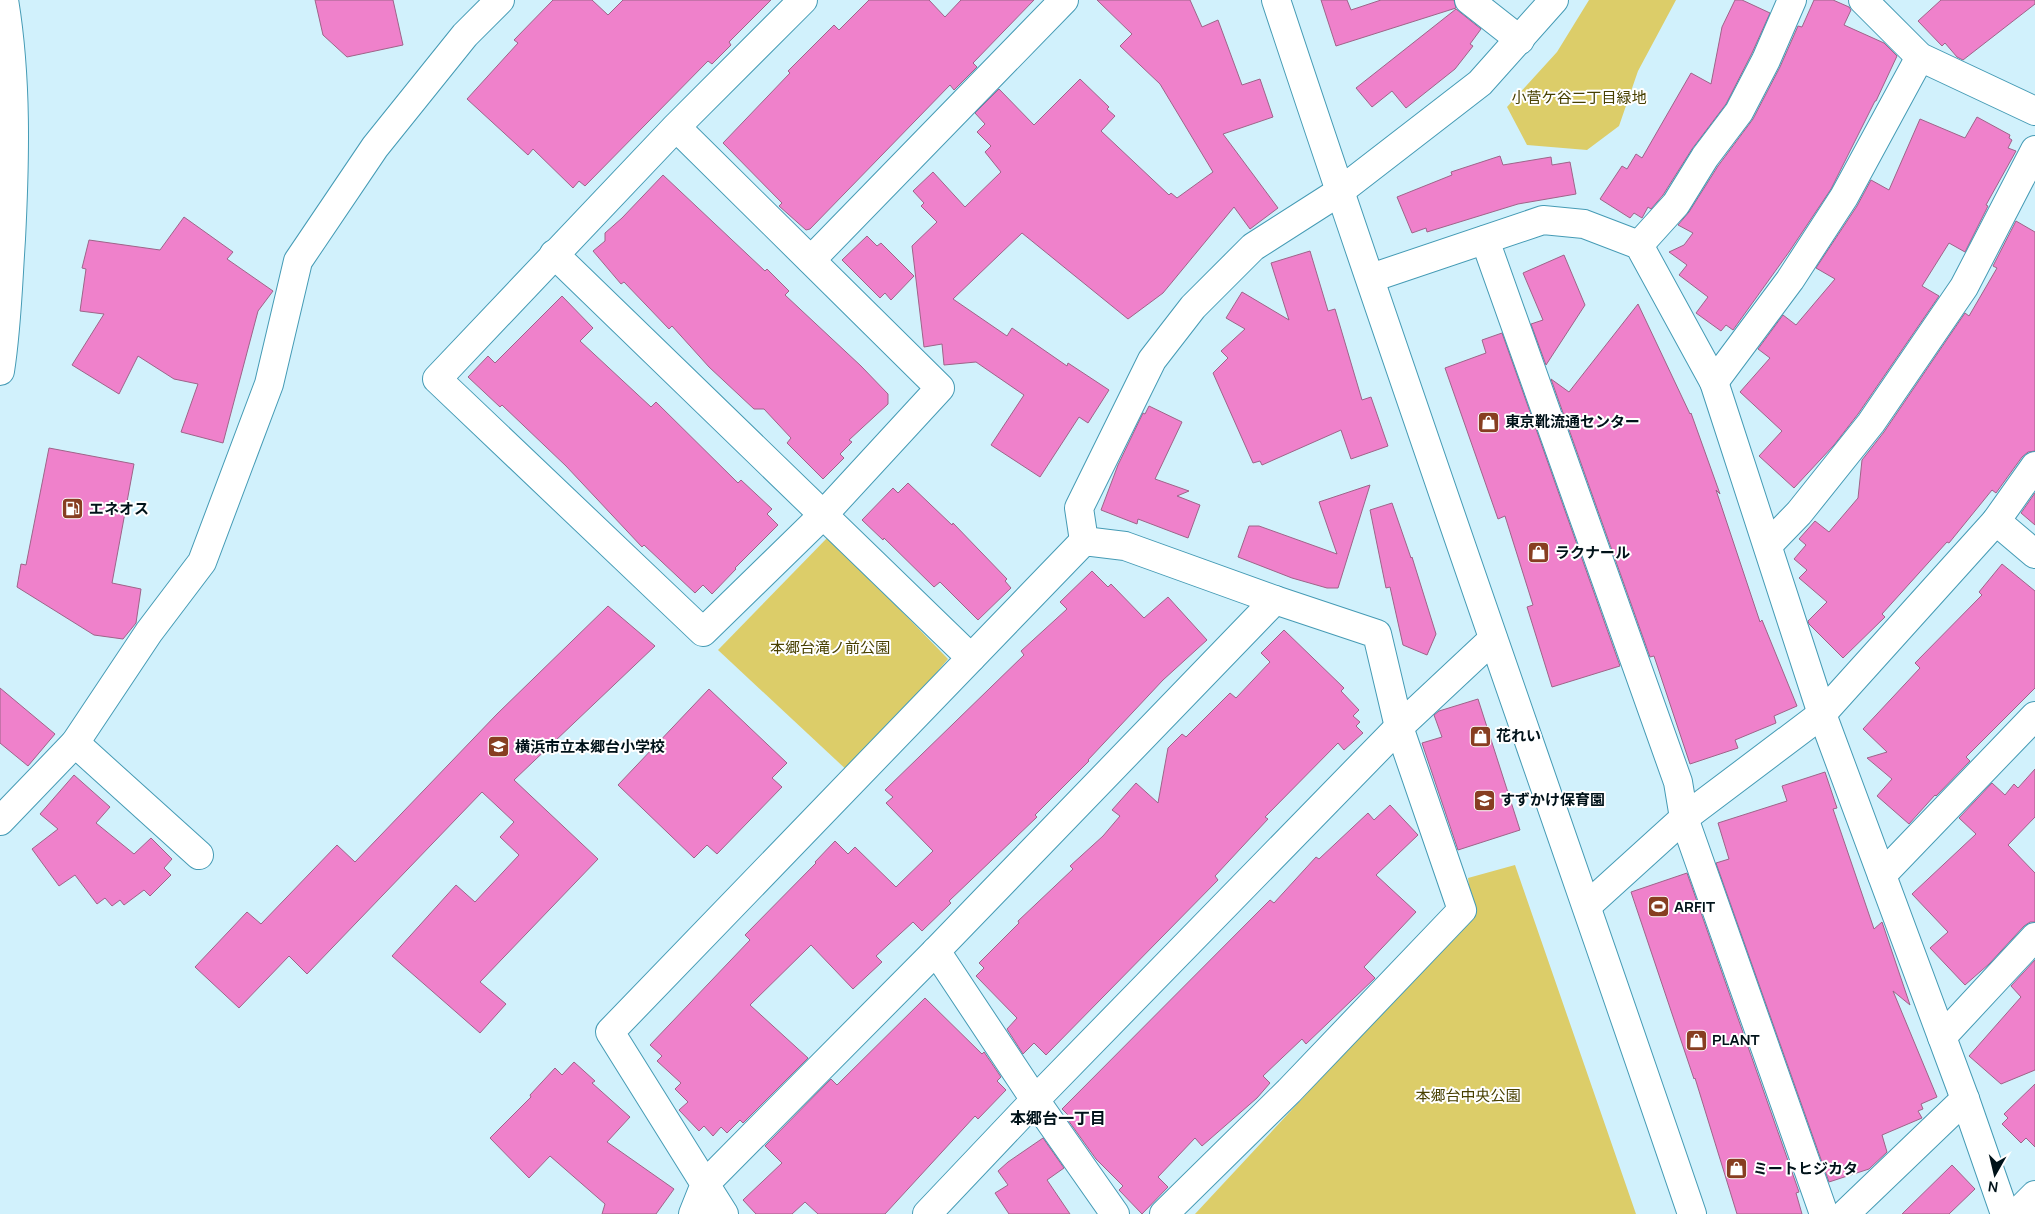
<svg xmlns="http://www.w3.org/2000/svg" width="2035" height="1214" viewBox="0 0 2035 1214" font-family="Manrope,'Noto Sans JP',sans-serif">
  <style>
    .green { fill: #dccd69 }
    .building { fill: #ef81cb; stroke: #9e6489 }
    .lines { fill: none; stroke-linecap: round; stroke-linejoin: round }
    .street-casing { stroke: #459bb5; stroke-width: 30 }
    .secondary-casing { stroke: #459bb5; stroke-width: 30 }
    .street { stroke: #fff; stroke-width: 28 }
    .secondary { stroke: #fff; stroke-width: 28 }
    .labels { text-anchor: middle; stroke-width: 4; stroke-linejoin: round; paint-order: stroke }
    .park-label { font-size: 15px; fill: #484001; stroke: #fff }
    .poi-label { font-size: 15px; font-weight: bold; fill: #001219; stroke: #fff; text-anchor: start }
    .neighbourhood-label { font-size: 16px; font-weight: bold; fill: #001219; stroke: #fff }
  </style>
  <rect width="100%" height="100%" fill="#d1f1fc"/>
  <g class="green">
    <path d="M1589,0H1676L1638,71L1619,126L1587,150L1527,145L1507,107L1557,52Z"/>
    <path d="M829,536L948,659L851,774L718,650Z"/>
    <path d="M1515,865L1636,1214H1195L1473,915L1468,878Z"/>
  </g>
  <g class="building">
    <path d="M315,0H393L403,45L347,57L323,35Z"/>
    <path d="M553,0H592L608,15L623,0H771L729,42L731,45L712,64L708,61L585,186L579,181L573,188L533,149L528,155L467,99L518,43L514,40Z"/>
    <path d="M869,0H929L945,17L961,0H1034L973,63L977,67L954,90L950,85L810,229L806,230L779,206L782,203L723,143L790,73L788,71L834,25L839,30Z"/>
    <path d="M1097,0H1190L1202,27L1218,20L1242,85L1260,79L1273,117L1223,134L1278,208L1250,229L1234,207L1163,293L1128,319L1022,233L953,299L1007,336L1012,328L1067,366L1068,363L1109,390L1088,423L1079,417L1040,477L991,445L1024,395L976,362L944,365L942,344L924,347L912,246L937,222L921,206L924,203L913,191L933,172L965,207L1001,172L985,152L991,146L977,132L985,124L975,113L999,89L1034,125L1080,79L1109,107L1107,109L1115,116L1101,131L1169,195L1171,193L1177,198L1213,172L1160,84L1120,46L1132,34Z"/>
    <path d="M1321,0H1347L1351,10L1381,0H1454L1456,8L1336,46Z"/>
    <path d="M1735,0H1742L1770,13L1752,53L1726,104L1692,149L1663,195L1651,209L1648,207L1642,218L1634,213L1630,218L1600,199L1622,166L1627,169L1636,154L1642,158L1691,73L1711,84L1722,27Z"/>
    <path d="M1814,0H1833L1849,7L1851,10L1844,25L1884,43L1897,56L1876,101H1875L1831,189L1789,252L1733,330L1726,325L1721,331L1696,313L1708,297L1679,275L1687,265L1669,252L1684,245L1693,233L1678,225L1689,212L1718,166L1753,119L1780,67L1798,26L1802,27Z"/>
    <path d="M1941,0H2035V4L1963,60L1957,57L1945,43L1942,46L1918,21Z"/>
    <path d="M1456,9L1481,29L1470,44L1473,46L1455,69L1406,108L1392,91L1372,107L1356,88Z"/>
    <path d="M1977,117L2010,135L2009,138L2012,140L2008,148L2016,151L1986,205L1988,206L1965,252L1949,243L1922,286L1939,296L1858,414L1834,445L1794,488L1759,456L1782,431L1740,392L1770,358L1758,349L1783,315L1796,325L1835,279L1816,268L1857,206L1871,180L1889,190L1920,119L1965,138Z"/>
    <path d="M1500,156L1503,165L1551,157L1552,165L1570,162L1576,194L1518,204L1427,232L1426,228L1412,233L1397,197L1452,175L1451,172Z"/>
    <path d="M663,175L765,271L767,269L789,291L785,295L861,366L888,394V404L849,440L852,442L840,454L844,458L823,479L787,443L791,438L764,409H754L709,367L672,326L669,329L624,282L621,284L593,251L605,241V233L622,218Z"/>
    <path d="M184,217L233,252L227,259L273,291L258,311L223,443L181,432L198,384L174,379L138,356L119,394L72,365L104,314L80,311L86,269L82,268L89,240L160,250Z"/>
    <path d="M2016,221L2035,232V451L2028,452L2022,457L1996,493L1992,490L1949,543L1947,542L1882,614L1885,617L1843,658L1809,624L1808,621L1827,602L1799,578L1807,570L1794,559L1806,545L1799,539L1815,521L1829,532L1858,498L1862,460L1884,432L1965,313L1969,316L1997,268L1993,266Z"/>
    <path d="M867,236L877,246L881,243L914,276L891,300L885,293L880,298L842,260Z"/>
    <path d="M1310,251L1328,311L1335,309L1362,400L1371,397L1388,446L1351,459L1341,430L1262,465L1260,461L1253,463L1213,373L1228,358L1221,351L1245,329L1226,318L1242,292L1289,320L1271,263Z"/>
    <path d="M1564,255L1585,305L1546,365L1531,324L1543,320L1523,273Z"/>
    <path d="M562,296L593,328L580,341L651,407L656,402L738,483L741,480L772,509L767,514L778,525L735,568L736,569L712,594L703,585L695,593L644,545L642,547L566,466L502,405L500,407L468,377L488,356L495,363Z"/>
    <path d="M1638,304L1690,414L1691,413L1720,494L1716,490L1760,622L1762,620L1797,706L1774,716L1776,723L1735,740L1738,748L1690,764L1654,656L1650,657L1551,379L1569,392Z"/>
    <path d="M1502,333L1620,666L1552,687L1527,607L1533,605L1505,516L1498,519L1445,368L1486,353L1482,340Z"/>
    <path d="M1149,406L1182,422L1155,479L1189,491L1177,496L1200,505L1188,538L1138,519L1137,524L1101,510L1118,465L1143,413L1145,414Z"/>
    <path d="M49,448L134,464L112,583L141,589L136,623L123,639L94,635L17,587L21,564L26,565Z"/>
    <path d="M908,483L952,525L953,523L1007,579L1005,581L1011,588L978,620L940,582L934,587L884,538L883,540L862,520L893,488L898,493Z"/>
    <path d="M1370,485L1338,588H1327L1292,578L1238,557L1249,526H1259L1337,554L1319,502Z"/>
    <path d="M2035,493V525L2021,513Z"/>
    <path d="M1392,503L1411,558L1412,557L1436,634L1427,655L1403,645L1390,587L1386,588L1370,510Z"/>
    <path d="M2002,564L2035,591V688L1966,757L1970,761L1936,796L1935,795L1909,824L1877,796L1892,779L1867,758L1887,752L1863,729L1920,668L1915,663L1982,595L1979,592Z"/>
    <path d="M1092,571L1108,587L1111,584L1144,618L1168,597L1207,640L1163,680L1088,760L1089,761L1035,815L1037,817L949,901L951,903L922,931L913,922L876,956L882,962L853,989L811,945L750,1005L808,1058L743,1123L740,1120L727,1133L721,1127L713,1136L704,1126L699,1131L679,1110L688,1102L675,1089L681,1083L657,1061L662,1056L650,1045L750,940L745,935L816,863L815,862L835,841L848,854L855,847L896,887L933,851L886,803L893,797L885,790L1024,655L1021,651L1067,609L1060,602Z"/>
    <path d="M608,606L655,646L514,780L598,859L480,982L506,1004L480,1033L392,956L456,885L475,902L519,855L500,837L514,822L482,792L307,974L289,956L239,1008L195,967L247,912L261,924L337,845L355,862L497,714Z"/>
    <path d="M1284,630L1344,688L1341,691L1359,710L1353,716L1360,722L1356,726L1363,733L1344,750L1338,743L1265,817L1268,819L1215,876L1218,880L1046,1055L1034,1043L1023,1054L1007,1029L1017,1018L976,976L984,968L979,963L1019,923L1018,921L1073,869L1070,866L1103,836L1120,816L1112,810L1136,783L1158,803L1168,748L1182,734L1186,737L1230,693L1236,698L1270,662L1261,653Z"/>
    <path d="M0,688L55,734L28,766L0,743Z"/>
    <path d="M709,689L787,763L772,778L782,787L717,854L707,845L694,858L618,785Z"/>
    <path d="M1478,699L1520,830L1458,850L1422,743L1442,737L1434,715L1439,711Z"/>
    <path d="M2035,769V817L2008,845L2035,873V922H2030L2024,926L1989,964L1965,985L1930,948L1948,932L1912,894L1976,834L1959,818L1992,783L2005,795L2014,784L2018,788Z"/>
    <path d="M1825,772L1837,808L1833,809L1874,929L1882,922L1910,1005L1893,991L1937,1097L1921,1104L1923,1109L1918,1111L1922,1118L1882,1135L1887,1152L1869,1169L1829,1182L1716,863L1729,859L1718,823L1787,801L1782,786Z"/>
    <path d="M74,775L110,807L96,823L134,854L151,838L172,859L164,868L171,875L150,896L144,890L124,905L120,900L112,906L105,898L97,904L75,875L59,886L32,849L58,829L40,814Z"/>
    <path d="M1390,805L1418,835L1376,875L1416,912L1364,967L1375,978L1306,1044L1302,1039L1263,1076L1270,1083L1257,1098L1202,1146L1195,1138L1158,1177L1168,1187L1142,1214L1119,1190L1123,1186L1096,1159L1068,1120L1071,1118L1062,1109L1270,900L1274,903L1316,857L1319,859L1368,813L1374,820Z"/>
    <path d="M1687,873L1799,1192L1796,1193L1802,1214H1737L1695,1078L1694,1079L1631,892Z"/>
    <path d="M2035,960V1070L2001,1084L1969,1056L2021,997L2011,986Z"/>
    <path d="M925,998L982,1054L984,1052L1001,1077L997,1081L1006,1090L978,1119L975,1116L885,1214H818L805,1202L792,1214H756L743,1200L782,1163L765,1146L831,1079L837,1085Z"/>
    <path d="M574,1062L595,1081L592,1083L630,1117L607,1142L674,1189L656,1214H602L605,1204L550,1156L529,1178L490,1138L531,1097L530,1095L555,1068L562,1075Z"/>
    <path d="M2035,1084V1147L2026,1138L2021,1143L2002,1124L2008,1118L2004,1114Z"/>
    <path d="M1043,1138L1064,1168L1047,1180L1070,1214H1009L995,1193L1008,1185L998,1171L1008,1162Z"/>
    <path d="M1952,1165L1975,1189L1949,1214H1902Z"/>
  </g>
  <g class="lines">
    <defs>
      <g id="street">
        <path d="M1469,0L1520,40"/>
        <path d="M1863,0L1920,57L2035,111"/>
        <path d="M676,127L940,388L823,515L703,632L437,379L676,127L803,0"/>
        <path d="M1485,240L1678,782L1684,818L1824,1214"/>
        <path d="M1639,245L1676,204L1705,157L1739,112L1766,60L1792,0"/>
        <path d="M554,254L971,658"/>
        <path d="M811,260L1064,0"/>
        <path d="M1371,278L1543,220L1584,224L1639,245L1714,382L1822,714L1965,1099L2005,1214"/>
        <path d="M1714,382L1790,280L1844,197L1920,57"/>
        <path d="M1996,521L2035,554"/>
        <path d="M1084,541L1079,508L1152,360L1193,307L1253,247L1339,192L1480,83L1554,0"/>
        <path d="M1768,545L1799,513L1871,423L1964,287L2035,150"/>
        <path d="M75,743L199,855"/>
        <path d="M0,821L75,743L149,632L202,562L269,384L298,261L375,147L465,35L500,0"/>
        <path d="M1882,875L2035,716"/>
        <path d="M1587,906L1684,818L1822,714L1996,521L2035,466"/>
        <path d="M936,951L1035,1100L1115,1214"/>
        <path d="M1942,1037L2035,937"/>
        <path d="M693,1214L705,1184L610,1032L1084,541L1125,546L1275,600L1377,634L1399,727L1462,910L1289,1091L1164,1214"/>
        <path d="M724,1214L705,1184L936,951L1275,600"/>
        <path d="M927,1214L1035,1100L1399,727L1493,639"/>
        <path d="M1845,1214L1965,1099"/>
      </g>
      <g id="secondary">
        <path d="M1276,0C1410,406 1554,809 1692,1214"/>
        <path d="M0,371C7,327 8,283 11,239C15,160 17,78 4,0"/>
        <path d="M2016,1214L2035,1195"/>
      </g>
    </defs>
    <use href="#street" class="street-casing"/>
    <use href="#secondary" class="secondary-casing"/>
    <use href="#street" class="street"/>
    <use href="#secondary" class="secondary"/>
  </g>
  <defs>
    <symbol id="shop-square" viewBox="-11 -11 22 22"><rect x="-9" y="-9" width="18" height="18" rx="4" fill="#873e21" stroke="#fff"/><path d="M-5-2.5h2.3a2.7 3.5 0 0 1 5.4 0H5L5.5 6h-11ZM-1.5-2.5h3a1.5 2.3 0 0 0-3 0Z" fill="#fff"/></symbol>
    <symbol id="fuel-square" viewBox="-11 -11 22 22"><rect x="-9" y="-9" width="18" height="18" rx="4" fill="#873e21" stroke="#fff"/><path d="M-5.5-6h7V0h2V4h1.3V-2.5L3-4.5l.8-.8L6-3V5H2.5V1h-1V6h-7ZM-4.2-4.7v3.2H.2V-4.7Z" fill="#fff"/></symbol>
    <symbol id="school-square" viewBox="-11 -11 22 22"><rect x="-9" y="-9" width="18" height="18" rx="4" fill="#873e21" stroke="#fff"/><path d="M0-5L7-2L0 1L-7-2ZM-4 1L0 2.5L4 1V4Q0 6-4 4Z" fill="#fff"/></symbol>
    <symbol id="stadium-square" viewBox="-11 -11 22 22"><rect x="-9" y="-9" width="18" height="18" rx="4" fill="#873e21" stroke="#fff"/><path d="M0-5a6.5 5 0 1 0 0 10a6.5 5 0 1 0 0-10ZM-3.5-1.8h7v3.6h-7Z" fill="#fff"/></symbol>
  </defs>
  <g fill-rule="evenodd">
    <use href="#shop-square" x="1476" y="410" width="25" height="25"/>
    <use href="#fuel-square" x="60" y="496" width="25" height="25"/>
    <use href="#shop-square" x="1526" y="540" width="25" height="25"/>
    <use href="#shop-square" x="1468" y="724" width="25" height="25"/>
    <use href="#school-square" x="486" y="734" width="25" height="25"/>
    <use href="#school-square" x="1472" y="788" width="25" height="25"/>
    <use href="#stadium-square" x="1646" y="894" width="25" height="25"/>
    <use href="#shop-square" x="1684" y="1028" width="25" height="25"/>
    <use href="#shop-square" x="1724" y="1156" width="25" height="25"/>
  </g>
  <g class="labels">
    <g class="park-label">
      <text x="1579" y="103">小菅ケ谷二丁目緑地</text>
      <text x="830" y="653">本郷台滝ノ前公園</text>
      <text x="1468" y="1101">本郷台中央公園</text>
    </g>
    <g class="poi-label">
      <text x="1505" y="427">東京靴流通センター</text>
      <text x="89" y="514">エネオス</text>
      <text x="1555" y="558">ラクナール</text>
      <text x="1496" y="741">花れい</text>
      <text x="515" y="752">横浜市立本郷台小学校</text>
      <text x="1500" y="805">すずかけ保育園</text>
      <text x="1674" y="912">ARFIT</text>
      <text x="1712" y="1045">PLANT</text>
      <text x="1753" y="1174">ミートヒジカタ</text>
    </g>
    <g class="neighbourhood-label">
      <text x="1058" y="1124">本郷台一丁目</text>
    </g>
  </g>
  <g transform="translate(1995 1174) rotate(188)" stroke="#ffffff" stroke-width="4" paint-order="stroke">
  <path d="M0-4L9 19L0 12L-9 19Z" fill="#001219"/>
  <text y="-8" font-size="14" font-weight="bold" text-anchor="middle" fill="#001219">N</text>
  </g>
</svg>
